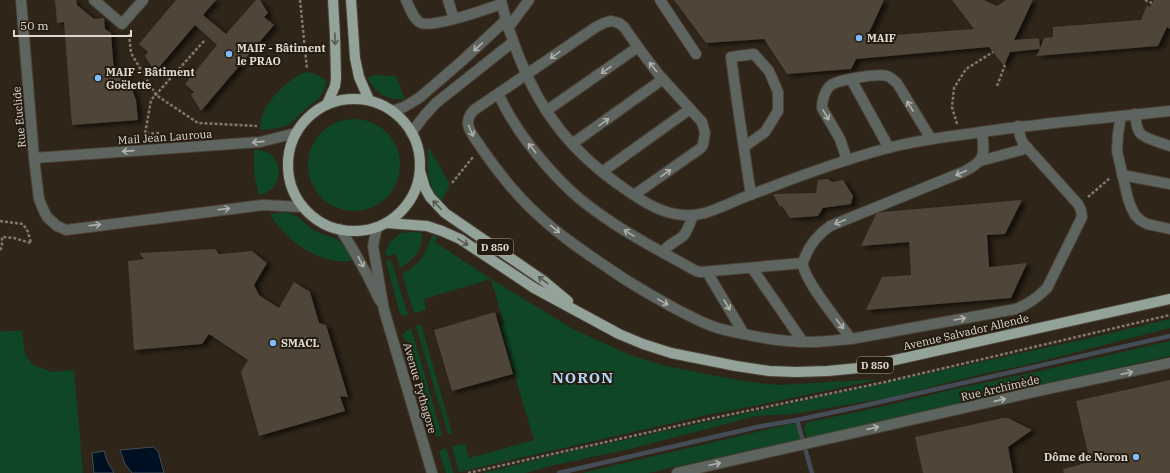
<svg xmlns="http://www.w3.org/2000/svg" width="1170" height="473" viewBox="0 0 1170 473" font-family="'IBM Plex Serif',serif">
  <style>
    .green { fill: #0f4625 }
    .water { fill: #001023; stroke: #434c57 }
    .lines { fill: none; stroke-linecap: round; stroke-linejoin: round }
    .stream { stroke: #434c57; stroke-width: 4.5 }
    .building { fill: #4f4537; filter: url(#shadow) }
    .minor-casing { stroke: #4b4236; stroke-width: 12 }
    .major-casing { stroke: #4b4236; stroke-width: 12 }
    .path { stroke: #81796e; stroke-width: 2.5; stroke-dasharray: 3 2; stroke-linecap: butt }
    .minor { stroke: #5e6561; stroke-width: 10 }
    .major { stroke: #94a39a; stroke-width: 10 }
    .oneway { stroke: #57594e }
    .oneway2 { stroke: #b2b0aa }
    .poi-dot { fill: #7fbdfa; stroke: #251c10; stroke-width: 1.5 }
    .labels { text-anchor: middle; stroke-width: 4; stroke-linejoin: round; paint-order: stroke }
    .shield { fill: #251c10; stroke: #a8a097; stroke-width: 1 }
    .shield-label { font-size: 10px; font-weight: bold; fill: #e0d9d1 }
    .poi-label { font-size: 11px; font-weight: bold; fill: #e0d9d1; stroke: #251c10; text-anchor: start }
    .street-label { font-size: 11px; fill: #e0d9d1; stroke: #251c10 }
    .district-label { font-size: 15px; font-weight: bold; letter-spacing: 1px; fill: #b1d3f5; stroke: #251c10 }
  </style>
  <defs>
    <filter id="shadow"><feDropShadow dx="4.5" dy="2.5" stdDeviation="2" flood-color="#0009"/></filter>
  </defs>
  <rect width="100%" height="100%" fill="#2f2519"/>
  <g class="green">
    <path d="M305,72C314,73 320,75 327,81L323,92L319,98L303,111L292,122L286,126L278,128L260,130C260,124 261,119 263,114C269,98 289,79 305,72Z"/>
    <path d="M374,75L396,76L405,99C388,101 374,93 368,78Z"/>
    <circle cx="354" cy="165" r="46"/>
    <path d="M428,147L449,182V187L442,200H440C427,186 427,165 428,147Z"/>
    <path d="M254,150C283,148 289,188 259,195L254,174Z"/>
    <path d="M285,212L298,217L312,229L320,233L337,239L349,251L354,260C320,267 287,241 270,214Z"/>
    <path d="M411,232L422,233C423,250 414,260 400,268L396,254L390,256L385,255C387,243 392,240 401,233Z"/>
    <path d="M432,235L437,237L435,242L491,279L573,329L630,355L665,366L743,381L778,385L882,379L763,404L707,415L459,472L452,446L465,444L469,458L534,440L500,325L504,324L491,279L424,299L426,310L414,313L402,274C420,264 426,254 432,235Z"/>
    <path d="M391,260L408,315L404,316L400,314L386,261Z"/>
    <path d="M1170,319V328L1026,365L982,374L892,397L793,414L757,416L630,449L546,467L526,473H483L546,457L1090,338Z"/>
    <path d="M421,324L452,433L448,434L416,326Z"/>
    <path d="M411,328L442,435L436,437L410,344L402,336L406,331Z"/>
    <path d="M4,331H22L25,354L33,365L53,372L74,370L83,473H0V332Z"/>
    <path d="M1170,341V356L946,406L862,425L816,437H807L804,429L807,423L814,421L889,405L954,389L1040,371Z"/>
    <path d="M795,423L800,439L782,443L648,473H582Z"/>
    <path d="M446,448L454,473H446L439,452L442,450Z"/>
  </g>
  <g class="water">
    <path d="M153,447L158,451L164,473H132L125,464L120,450Z"/>
    <path d="M104,451L107,461L114,473H94L92,453Z"/>
  </g>
  <g class="lines">
    <g class="stream">
      <path d="M797,420L812,473"/>
      <path d="M559,473L757,427L797,420L862,406L1170,336"/>
    </g>
  </g>
  <g class="building">
    <path d="M55,0H76L77,5L94,19L104,18L105,29L111,33L114,73L119,68L129,82L136,100L138,120L72,125L64,22L57,23Z"/>
    <path d="M176,0H216L203,15L226,34L256,0H260L268,13L264,17L274,25L201,111L191,95L194,92L185,84L217,45L195,25L155,72L145,56L148,52L139,44Z"/>
    <path d="M674,0H884L867,37L974,29L952,0H984L997,6L1006,0H1033L1014,40L1039,38L1040,48L1044,38L1053,37V27L1141,20L1147,5L1150,7L1154,0H1170V29L1167,27L1158,46L1036,56L1040,49L1010,52L1004,66L989,47L856,59L851,69L787,74L764,39L706,43Z"/>
    <path d="M828,179L832,182L843,180L853,196L851,204L823,208L818,216L790,218L782,206L780,207L773,194L816,193L818,180Z"/>
    <path d="M1022,200L1005,234L987,235L989,267L1027,263L1011,298L866,310L882,277L911,275L909,242L861,246L876,214L882,212Z"/>
    <path d="M215,249L219,254L252,251L267,263L254,285L259,295L279,308L294,282L310,292L319,323L326,325L348,397L340,396L345,411L259,436L241,372L248,360L209,334L202,344L134,350L128,261L144,259L139,253Z"/>
    <path d="M495,312L513,374L452,391L434,330Z"/>
    <path d="M1170,380V473H1064L1063,469L1090,462L1076,401Z"/>
    <path d="M1003,418H1008L1032,430L1008,447L1013,473H923L915,437Z"/>
  </g>
  <g class="lines">
    <defs>
      <g id="minor">
        <path d="M21,0L34,158L39,199L43,209L47,217L57,226L66,230L263,205L303,207"/>
        <path d="M94,0L122,24L143,0"/>
        <path d="M406,0C410,8 413,19 421,23C433,28 487,9 501,4"/>
        <path d="M448,0L454,19"/>
        <path d="M501,0C505,19 512,39 519,57C542,115 574,154 625,189C642,201 662,214 683,215C701,217 716,209 733,202C744,197 755,193 766,189C810,172 854,156 900,145C924,140 950,136 975,133C1040,123 1105,118 1170,111"/>
        <path d="M660,0L696,54"/>
        <path d="M508,28L529,0"/>
        <path d="M851,79L889,148"/>
        <path d="M498,94C503,103 507,112 513,121C528,146 557,180 580,199C615,228 657,249 696,271L701,272L803,263"/>
        <path d="M392,111L404,107L419,98L462,61L506,20"/>
        <path d="M546,111L638,47"/>
        <path d="M1135,114C1136,120 1136,128 1140,133C1145,139 1162,143 1170,146"/>
        <path d="M1121,116L1118,134L1117,151L1128,199L1131,207L1135,215L1140,220L1147,224L1170,229"/>
        <path d="M982,132C985,156 985,161 963,172L830,226C819,234 811,242 806,255C805,257 803,261 803,263C802,278 841,325 851,339L1016,309C1029,304 1037,298 1047,288L1082,217L1081,210L1078,204L1023,143L1020,136L1018,126"/>
        <path d="M411,133L425,115L436,103L513,42"/>
        <path d="M572,144L663,79"/>
        <path d="M744,147L765,132L778,111V92L769,71L754,54L731,57C737,103 744,149 751,195"/>
        <path d="M34,158L260,142L296,133"/>
        <path d="M847,160L840,139L822,108C822,100 825,90 831,85C838,80 878,73 887,76C891,77 893,80 897,83L931,139"/>
        <path d="M980,161L1028,148"/>
        <path d="M602,172L690,109"/>
        <path d="M1122,175L1170,184"/>
        <path d="M634,195L701,148L703,145L705,133L702,122L659,75L638,47L624,27L619,23L611,21L604,23L596,27L474,110C460,124 474,136 482,149C498,172 516,195 537,214C561,237 589,255 617,274C636,287 656,298 676,309C688,315 700,322 712,326C722,330 733,332 744,334"/>
        <path d="M377,227L373,246L384,310L432,473"/>
        <path d="M340,229C356,253 368,275 380,301"/>
        <path d="M663,252C668,244 676,242 683,236C688,231 690,222 693,216"/>
        <path d="M752,268L803,342"/>
        <path d="M707,272L744,334C766,339 788,342 810,342C824,342 837,340 851,339"/>
        <path d="M677,473L1038,391L1170,363"/>
      </g>
      <g id="major">
        <path d="M351,0L355,58L359,77L369,100"/>
        <circle cx="354" cy="165" r="66"/>
        <path d="M327,104L335,86L336,79L335,35L333,0"/>
        <path d="M420,171L425,188L430,197L445,213L544,281L568,301"/>
        <path d="M386,223L427,226L442,231L460,239L534,288L619,334L643,344L671,353L736,366L769,371L796,372L828,371L859,368L1170,299"/>
      </g>
    </defs>
    <use href="#minor" class="minor-casing"/>
    <use href="#major" class="major-casing"/>
    <g class="path">
      <path d="M300,0L307,69"/>
      <path d="M1145,0L1152,3"/>
      <path d="M129,34L131,53L156,95L198,123L257,126"/>
      <path d="M997,86L1005,65"/>
      <path d="M957,124L952,107L954,88L966,69L993,52"/>
      <path d="M159,137L160,133L145,134L151,100L204,41"/>
      <path d="M452,183L473,157"/>
      <path d="M1088,197L1110,178"/>
      <path d="M0,221L23,224L28,232L31,243"/>
      <path d="M0,250L2,247V237L14,238L31,243"/>
      <path d="M468,473L699,421L885,382L1170,315"/>
    </g>
    <use href="#minor" class="minor"/>
    <use href="#major" class="major"/>
  </g>
  <defs><path id="oneway-shaft" d="M-6 0H5M1.5-3L5.5 0L1.5 3" fill="none" stroke-width="1.6" stroke-linecap="round" stroke-linejoin="round"/></defs>
  <g class="oneway">
    <use href="#oneway-shaft" transform="translate(335 39) rotate(88)"/>
    <use href="#oneway-shaft" transform="translate(437 205) rotate(-134)"/>
    <use href="#oneway-shaft" transform="translate(463 242) rotate(31)"/>
    <use href="#oneway-shaft" transform="translate(543 280) rotate(-143)"/>
  </g>
  <g class="oneway2">
    <use href="#oneway-shaft" transform="translate(478 47) rotate(137)"/>
    <use href="#oneway-shaft" transform="translate(555 55) rotate(145)"/>
    <use href="#oneway-shaft" transform="translate(653 67) rotate(-128)"/>
    <use href="#oneway-shaft" transform="translate(606 70) rotate(145)"/>
    <use href="#oneway-shaft" transform="translate(910 106) rotate(-121)"/>
    <use href="#oneway-shaft" transform="translate(826 115) rotate(59)"/>
    <use href="#oneway-shaft" transform="translate(604 122) rotate(-36)"/>
    <use href="#oneway-shaft" transform="translate(471 131) rotate(66)"/>
    <use href="#oneway-shaft" transform="translate(258 142) rotate(174)"/>
    <use href="#oneway-shaft" transform="translate(532 148) rotate(-129)"/>
    <use href="#oneway-shaft" transform="translate(128 151) rotate(176)"/>
    <use href="#oneway-shaft" transform="translate(666 173) rotate(-35)"/>
    <use href="#oneway-shaft" transform="translate(961 173) rotate(156)"/>
    <use href="#oneway-shaft" transform="translate(224 209) rotate(-7)"/>
    <use href="#oneway-shaft" transform="translate(840 222) rotate(158)"/>
    <use href="#oneway-shaft" transform="translate(95 225) rotate(-7)"/>
    <use href="#oneway-shaft" transform="translate(555 229) rotate(39)"/>
    <use href="#oneway-shaft" transform="translate(629 233) rotate(-148)"/>
    <use href="#oneway-shaft" transform="translate(361 262) rotate(63)"/>
    <use href="#oneway-shaft" transform="translate(663 302) rotate(29)"/>
    <use href="#oneway-shaft" transform="translate(727 305) rotate(59)"/>
    <use href="#oneway-shaft" transform="translate(960 319) rotate(-10)"/>
    <use href="#oneway-shaft" transform="translate(840 324) rotate(53)"/>
    <use href="#oneway-shaft" transform="translate(1127 373) rotate(-12)"/>
    <use href="#oneway-shaft" transform="translate(1000 400) rotate(-13)"/>
    <use href="#oneway-shaft" transform="translate(873 428) rotate(-13)"/>
    <use href="#oneway-shaft" transform="translate(715 464) rotate(-12)"/>
  </g>
  <g class="poi-dot">
    <circle cx="859" cy="38" r="4"/>
    <circle cx="229" cy="54" r="4"/>
    <circle cx="98" cy="78" r="4"/>
    <circle cx="273" cy="343" r="4"/>
    <circle cx="1136" cy="457" r="4"/>
  </g>
  <g class="labels">
    <g class="shield">
      <rect x="477" y="239" width="36" height="16" rx="3"/>
      <rect x="857" y="357" width="36" height="16" rx="3"/>
    </g>
    <g class="shield-label">
      <text x="495" y="251">D 850</text>
      <text x="875" y="369">D 850</text>
    </g>
    <g class="poi-label">
      <text x="867" y="42">MAIF</text>
      <text x="237" y="52">MAIF - Bâtiment<tspan x="237" dy="13">le PRAO</tspan></text>
      <text x="106" y="76">MAIF - Bâtiment<tspan x="106" dy="13">Goëlette</tspan></text>
      <text x="281" y="347">SMACL</text>
      <text x="1128" y="461" text-anchor="end">Dôme de Noron</text>
    </g>
    <g class="street-label">
      <text transform="translate(19 117) rotate(-95)" y="4">Rue Euclide</text>
      <text transform="translate(165 137) rotate(-4)" y="4">Mail Jean Lauroua</text>
      <text transform="translate(966 332) rotate(-13)" y="4">Avenue Salvador Allende</text>
      <text transform="translate(420 388) rotate(74)" y="4">Avenue Pythagore</text>
      <text transform="translate(1000 388) rotate(-13)" y="4">Rue Archimède</text>
    </g>
    <g class="district-label">
      <text x="583" y="383">NORON</text>
    </g>
  </g>
  <path d="M14 30v6h117v-6" fill="none" stroke="#e0d9d1" stroke-width="2"/>
  <text x="20" y="30" font-size="12" fill="#e0d9d1" stroke="#251c10" stroke-width="3" paint-order="stroke">50 m</text>
</svg>
